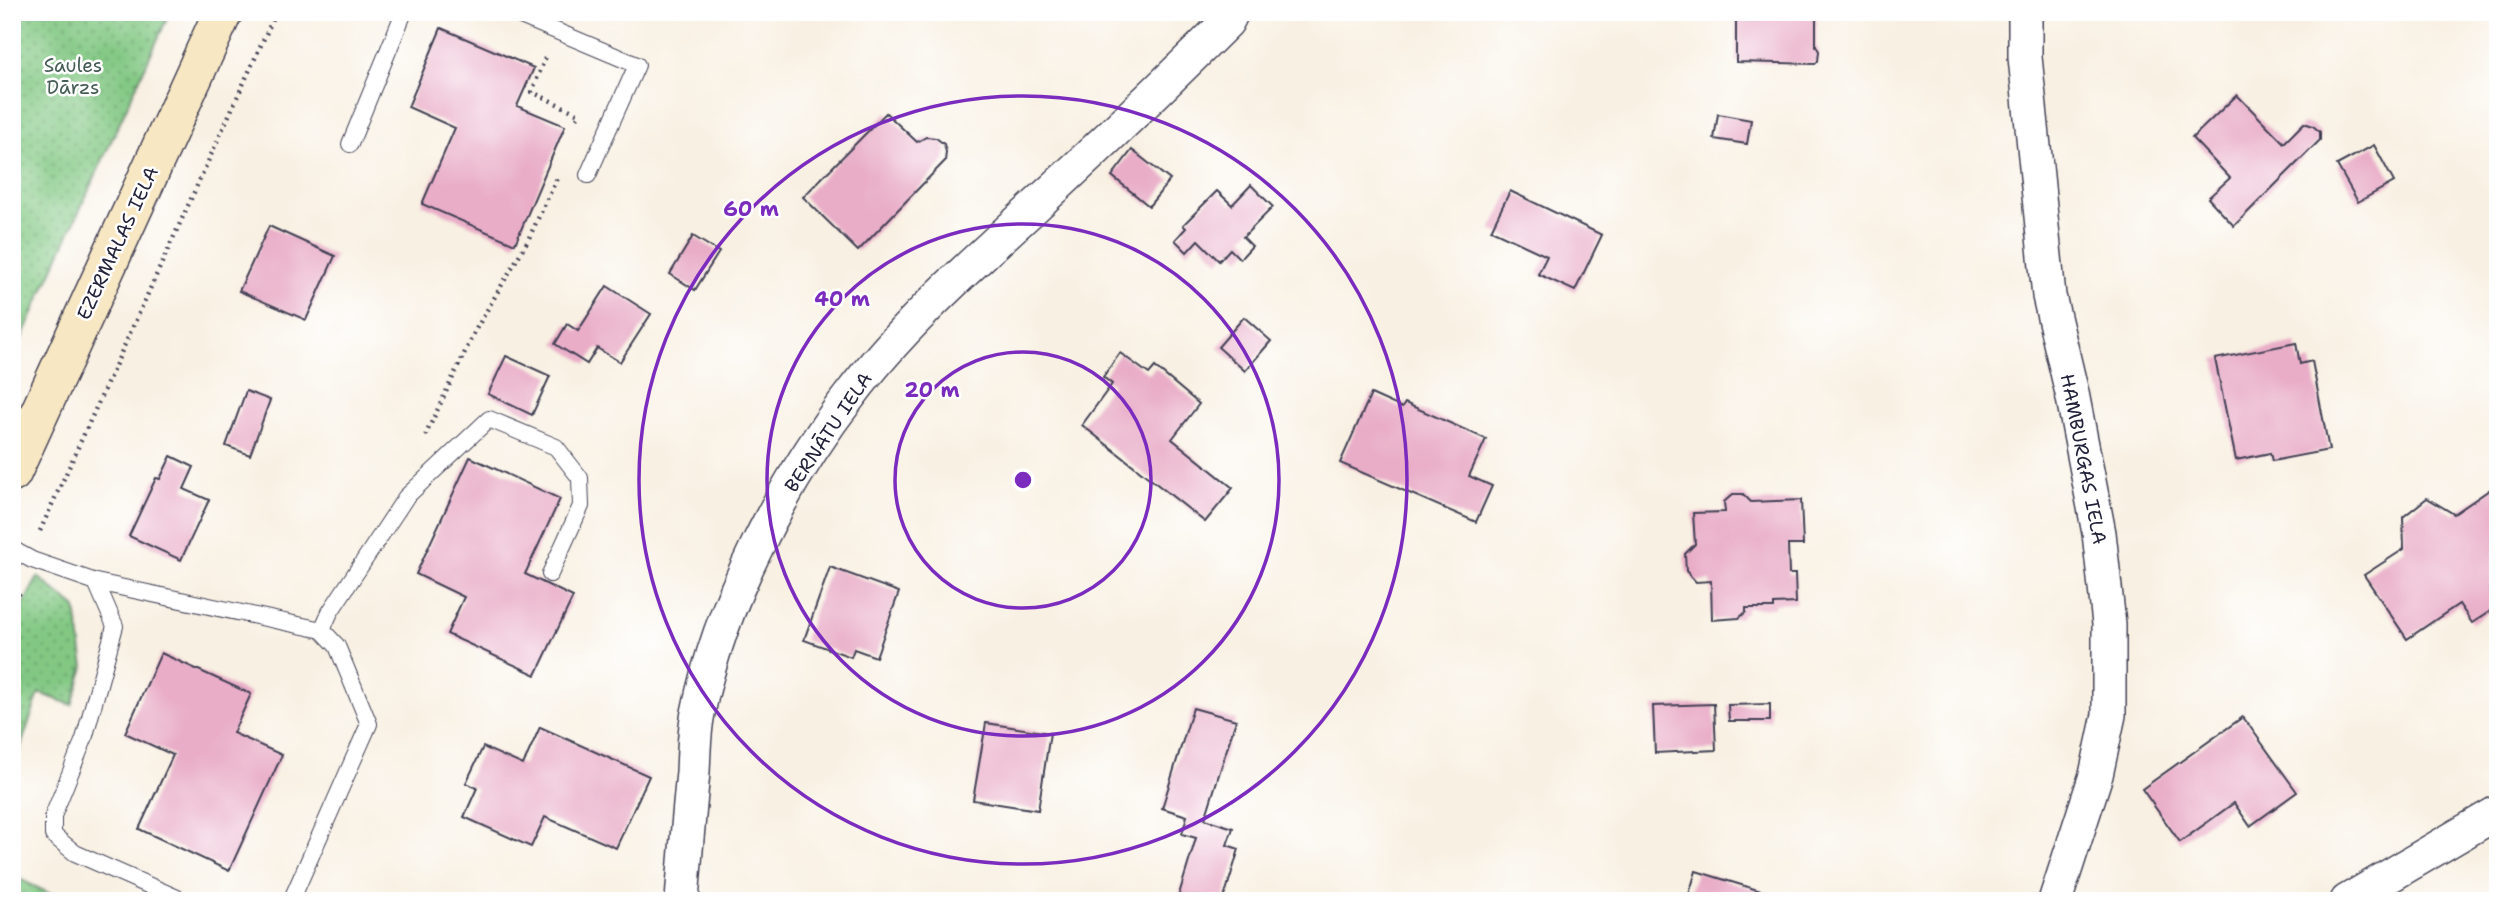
<svg xmlns="http://www.w3.org/2000/svg" width="2510" height="913" viewBox="0 0 2510 913" font-family="'Shantell Sans',sans-serif">
  <style>
    .green { fill: url(#green-dots); stroke: #52755f; stroke-width: 2 }
    .building { fill: #e9adc8 }
    .lines { fill: none; stroke-linecap: round; stroke-linejoin: round }
    .lane-casing { stroke: #424154; stroke-width: 18 }
    .street-casing { stroke: #424154; stroke-width: 36 }
    .secondary-casing { stroke: #424154; stroke-width: 41 }
    .path { stroke: #424154; stroke-width: 4.5; stroke-dasharray: 2 5; stroke-linecap: butt }
    .lane { stroke: #fff; stroke-width: 16 }
    .street { stroke: #fff; stroke-width: 33 }
    .secondary { stroke: #f8e7c3; stroke-width: 38 }
    .ring { fill: none; stroke: #7b2cbf; stroke-width: 3.5 }
    .labels { text-anchor: middle; stroke-width: 5; stroke-linejoin: round; paint-order: stroke }
    .park-label { font-size: 19px; fill: #445c54; stroke: #fff }
    .street-label { font-size: 19px; fill: #22223b; stroke: #fff }
    .centre { fill: #7b2cbf; stroke: #fff; stroke-width: 3.5 }
    .ring-label { font-size: 21px; text-anchor: middle; font-weight: bold; fill: #7b2cbf; stroke: #fff; stroke-width: 5; stroke-linejoin: round; paint-order: stroke }
  </style>
  <defs>
    <pattern id="green-dots" width="8" height="8" patternUnits="userSpaceOnUse" patternTransform="scale(1.75)"><rect width="8" height="8" fill="#82c883"/><path d="M2 2h.1M6 6h.1" fill="none" stroke="#6aa26c" stroke-width="1.8" stroke-linecap="round"/></pattern>
  </defs>
  <rect width="100%" height="100%" fill="#fff"/>
  <filter id="ink" filterUnits="userSpaceOnUse"><feTurbulence type="fractalNoise" baseFrequency=".0143" numOctaves="2"/><feDisplacementMap in="SourceGraphic" scale="14" xChannelSelector="R" yChannelSelector="G"/><feConvolveMatrix kernelMatrix="1 2 1 2 8 2 1 2 1" color-interpolation-filters="sRGB"/></filter>
  <filter id="wash" filterUnits="userSpaceOnUse"><feTurbulence type="fractalNoise" baseFrequency=".00686" numOctaves="4" result="noise"/><feDisplacementMap in="SourceGraphic" scale="28" xChannelSelector="R" yChannelSelector="G"/><feGaussianBlur stdDeviation="1.57" result="paint"/><feColorMatrix in="noise" values="0 0 0 0 0 0 0 0 0 0 0 0 0 0 0 0 0 1.4 0 .05"/><feComposite in="paint" operator="in"/></filter>
  <g filter="url(#wash)">
    <rect width="100%" height="100%" fill="#f8f0e2"/>
    <g class="green">
      <path d="M12,12H170L12,359Z"/>
      <path d="M38,577L76,608L84,667L72,705L39,693L12,772V625Z"/>
      <path d="M12,875L13,876L65,901H12Z"/>
    </g>
    <g id="blocks">
      <g class="building">
        <path d="M1736,12H1816V46L1819,51L1818,61L1815,64L1736,62Z"/>
        <path d="M441,28L534,68L517,106L565,126L515,244L422,204L455,128L408,107Z"/>
        <path d="M2237,95L2284,143L2304,123L2313,126L2320,132V140L2234,226L2208,198L2230,178L2192,138Z"/>
        <path d="M886,113L917,142L926,137L936,138L944,144L946,152L945,161L858,251L803,197Z"/>
        <path d="M1718,114L1751,120L1747,144L1714,139Z"/>
        <path d="M2374,145L2394,182L2358,202L2337,165Z"/>
        <path d="M1132,150L1170,180L1149,206L1112,176Z"/>
        <path d="M1251,185L1273,207L1243,237L1252,246L1240,259L1230,249L1219,261L1198,240L1187,252L1175,240L1186,228L1183,225L1217,191L1232,205Z"/>
        <path d="M1510,191L1602,235L1575,291L1538,274L1547,256L1491,230Z"/>
        <path d="M269,226L335,256L306,320L239,291Z"/>
        <path d="M693,236L719,252L695,290L670,274Z"/>
        <path d="M607,286L651,314L620,362L597,348L587,364L555,344L567,324L578,331Z"/>
        <path d="M1244,317L1271,341L1245,371L1218,347Z"/>
        <path d="M2296,343L2300,364L2312,361L2329,450L2272,461L2270,453L2236,460L2215,359Z"/>
        <path d="M1120,353L1149,374L1155,367L1199,404L1172,439L1233,488L1205,522L1082,425L1112,384L1103,377Z"/>
        <path d="M506,356L550,376L532,415L488,394Z"/>
        <path d="M246,391L270,400L250,455L226,446Z"/>
        <path d="M1371,394L1402,408L1405,403L1486,439L1469,476L1492,486L1476,522L1340,463Z"/>
        <path d="M171,456L194,467L184,489L209,500L181,560L129,536L156,478L160,479Z"/>
        <path d="M470,457L560,499L525,574L573,597L536,675L447,634L464,597L416,574Z"/>
        <path d="M2498,484V606L2472,623L2459,604L2407,639L2364,575L2404,549L2403,517L2427,498L2454,514Z"/>
        <path d="M1733,494H1743L1751,502L1801,500L1803,545H1788L1789,574H1795L1796,603L1774,604V608H1746V612L1739,618L1712,620L1711,581L1696,582L1686,571L1685,554L1695,544L1693,513L1725,512L1724,502Z"/>
        <path d="M830,567L899,592L876,657L854,649L851,657L804,640Z"/>
        <path d="M161,653L251,694L233,733L282,755L229,871L139,829L173,755L125,733Z"/>
        <path d="M1714,704L1716,750L1655,753L1653,706Z"/>
        <path d="M1770,704V721H1729L1728,705Z"/>
        <path d="M1193,708L1236,720L1205,819L1233,828L1227,845L1239,849L1223,901H1177L1196,838L1182,834L1187,816L1162,808Z"/>
        <path d="M2243,717L2297,792L2250,826L2234,803L2180,842L2142,789Z"/>
        <path d="M986,723L1050,733L1038,810L973,800Z"/>
        <path d="M540,727L649,776L616,848L545,817L531,847L464,817L477,788L466,783L483,747L523,765Z"/>
        <path d="M1696,871L1790,900V901H1687Z"/>
      </g>
    </g>
  </g>
  <g filter="url(#ink)">
    <use href="#blocks" fill-opacity="0" stroke="#424154" stroke-width="2"/>
    <g class="lines">
      <defs>
        <g id="lane">
          <path d="M511,12L637,65L588,175"/>
          <path d="M350,144L404,12"/>
          <path d="M12,549L32,560L96,582L322,630"/>
          <path d="M96,582L115,626L84,739L53,816V835L75,853L184,901"/>
          <path d="M291,901L369,724L337,646L322,630L330,612L406,497L489,419L556,447L580,478L581,506L550,574"/>
        </g>
        <g id="street">
          <path d="M2025,12V57L2049,296L2072,393L2099,533L2109,624V715L2096,775L2055,901"/>
          <path d="M682,901C685,858 689,815 693,772C694,752 694,732 698,713C719,606 784,480 851,394C903,325 969,267 1032,209C1098,148 1163,86 1227,22L1232,12"/>
          <path d="M2347,901L2498,812"/>
        </g>
        <path id="secondary" d="M12,473L223,12"/>
      </defs>
      <use href="#lane" class="lane-casing"/>
      <use href="#street" class="street-casing"/>
      <use href="#secondary" class="secondary-casing"/>
      <g class="path">
        <path d="M545,58L532,92L579,114L577,118"/>
        <path d="M425,436L476,329L527,242L558,176"/>
        <path d="M40,531L276,12"/>
        <path d="M12,607L22,589"/>
      </g>
      <use href="#lane" class="lane"/>
      <use href="#street" class="street"/>
      <use href="#secondary" class="secondary"/>
    </g>
  </g>
  <g class="ring">
    <circle cx="1023" cy="480" r="128"/>
    <circle cx="1023" cy="480" r="256"/>
    <circle cx="1023" cy="480" r="384"/>
  </g>
  <g class="labels">
    <g class="park-label">
      <text x="73" y="72">Saules<tspan x="73" dy="22">Dārzs</tspan></text>
    </g>
    <g class="street-label">
      <text transform="translate(117 243) rotate(-65)" y="7">EZERMALAS IELA</text>
      <text transform="translate(828 432) rotate(-56)" y="7">BERNĀTU IELA</text>
      <text transform="translate(2084 459) rotate(79)" y="7">HAMBURGAS IELA</text>
    </g>
  </g>
  <circle cx="1023" cy="480" r="10" class="centre"/>
  <g class="ring-label">
    <text x="751" y="216">60 m</text>
    <text x="842" y="306">40 m</text>
    <text x="932" y="397">20 m</text>
  </g>
  <rect width="2510" height="913" fill="none" stroke="#fff" stroke-width="42"/>
</svg>
